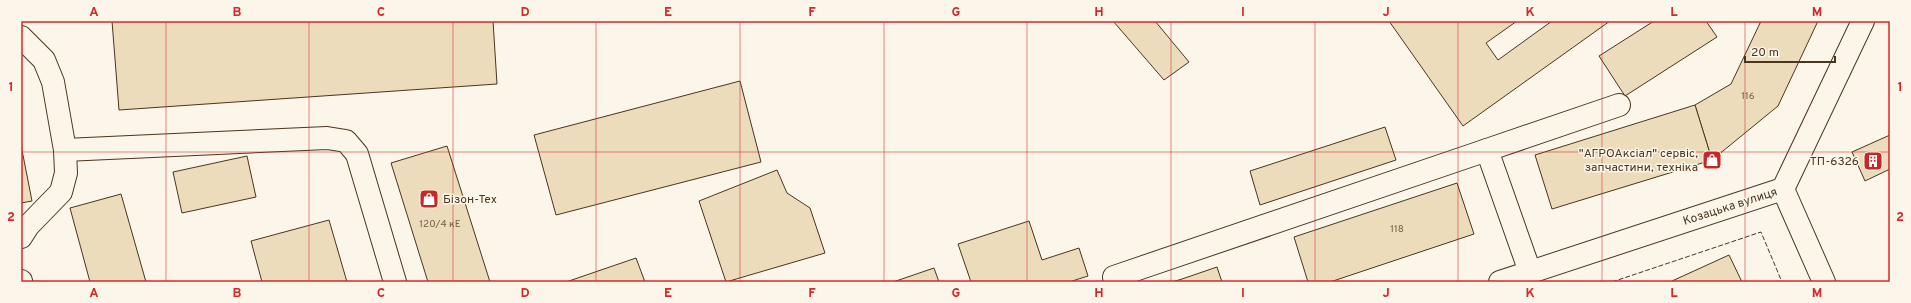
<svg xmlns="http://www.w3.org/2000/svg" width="1911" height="303" viewBox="0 0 1911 303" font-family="Overpass,sans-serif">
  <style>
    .building { fill: #ecdcbc; stroke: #4a3520 }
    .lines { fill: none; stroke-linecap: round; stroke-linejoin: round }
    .minor-casing { stroke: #4a3520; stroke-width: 24 }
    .minor { stroke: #fbf6e9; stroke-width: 22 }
    .fence { stroke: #4a3520; stroke-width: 1; stroke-dasharray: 5 2; stroke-linecap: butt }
    .grid { fill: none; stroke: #d62828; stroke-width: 1; stroke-opacity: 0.55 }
    .labels { text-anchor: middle; stroke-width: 3; stroke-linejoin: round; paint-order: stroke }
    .number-label { font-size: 10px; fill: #725f47 }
    .poi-label { font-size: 12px; fill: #4a3520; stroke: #fbf6e9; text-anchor: end }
    .street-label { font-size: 12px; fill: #4a3520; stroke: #fbf6e9 }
    .neatline { fill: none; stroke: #d62828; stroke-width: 1.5 }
    .grid-label { font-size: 13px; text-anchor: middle; font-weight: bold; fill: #d62828 }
  </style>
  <rect width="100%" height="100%" fill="#fbf6e9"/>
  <g class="building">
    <path d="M112,21H493L497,84L119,110Z"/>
    <path d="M1113,21H1155L1189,62L1164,80Z"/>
    <path d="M1389,21H1517L1486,43L1498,60L1552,21H1610L1463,126Z"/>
    <path d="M1654,21H1706L1717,37L1625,96L1599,56Z"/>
    <path d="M1761,21H1818L1778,106L1712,160L1695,105L1731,84Z"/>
    <path d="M740,81L761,162L556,215L534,135Z"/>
    <path d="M1695,105L1712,160L1552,209L1535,155Z"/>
    <path d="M1385,127L1396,160L1260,205L1250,171Z"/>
    <path d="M1890,135V169L1865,181L1852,152Z"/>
    <path d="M21,145L32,201L21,203Z"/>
    <path d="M447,146L490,282H428L391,163Z"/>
    <path d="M247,156L256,197L182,213L173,172Z"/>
    <path d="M777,170L787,193L810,208L825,253L726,282L699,201Z"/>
    <path d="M1457,183L1474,234L1330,282H1308L1294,237Z"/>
    <path d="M121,194L146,282H90L70,208Z"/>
    <path d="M329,220L347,282H262L251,241Z"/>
    <path d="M1029,221L1042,260L1079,248L1088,276L1069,282H971L958,244Z"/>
    <path d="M1729,255L1742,282H1672V281Z"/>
    <path d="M636,258L645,282H566Z"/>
    <path d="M1217,267L1222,282H1172L1182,279Z"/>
    <path d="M934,268L939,282H893Z"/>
  </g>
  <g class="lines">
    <defs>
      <g id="minor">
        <path d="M21,37L44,60L53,82L65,150L66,173L61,192L28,226L21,237"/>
        <path d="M65,150L327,138L346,141L357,154L395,282"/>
        <path d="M1487,150L1619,105"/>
        <path d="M1783,189L1824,282"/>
        <path d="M1114,277L1487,150L1530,272"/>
        <path d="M21,281V282"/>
        <path d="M1500,282L1783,189L1863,21"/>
      </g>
    </defs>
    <use href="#minor" class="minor-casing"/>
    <use href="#minor" class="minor"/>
    <path class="fence" d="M1612,282L1761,232L1782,282"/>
  </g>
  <path class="grid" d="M166,21V282M309,21V282M453,21V282M596,21V282M740,21V282M884,21V282M1027,21V282M1171,21V282M1315,21V282M1458,21V282M1602,21V282M1745,21V282M21,152H1890"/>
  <defs>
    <symbol id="shop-square" viewBox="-11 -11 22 22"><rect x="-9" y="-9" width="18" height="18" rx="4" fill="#c62828" stroke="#fbf6e9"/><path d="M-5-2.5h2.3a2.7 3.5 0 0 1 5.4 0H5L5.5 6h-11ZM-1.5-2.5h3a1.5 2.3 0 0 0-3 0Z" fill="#fff"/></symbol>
    <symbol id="building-square" viewBox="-11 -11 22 22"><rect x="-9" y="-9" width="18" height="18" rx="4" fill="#c62828" stroke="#fbf6e9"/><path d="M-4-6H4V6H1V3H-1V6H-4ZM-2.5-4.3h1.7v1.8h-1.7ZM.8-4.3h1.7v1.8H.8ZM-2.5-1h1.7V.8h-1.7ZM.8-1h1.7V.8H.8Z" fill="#fff"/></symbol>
  </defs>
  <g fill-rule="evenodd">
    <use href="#shop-square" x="1701" y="149" width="22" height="22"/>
    <use href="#building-square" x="1862" y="150" width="22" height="22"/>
    <use href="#shop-square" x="418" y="188" width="22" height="22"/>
  </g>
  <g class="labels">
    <g class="number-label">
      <text x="1748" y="99">116</text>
      <text x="440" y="227">120/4 кЕ</text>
      <text x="1397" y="232">118</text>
    </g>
    <g class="poi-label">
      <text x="1698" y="157">"АГРОАксіал" сервіс,<tspan x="1698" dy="14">запчастини, техніка</tspan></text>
      <text x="1859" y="165">ТП-6326</text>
      <text x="443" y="203" text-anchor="start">Бізон-Тех</text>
    </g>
    <g class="street-label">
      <text transform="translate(1730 206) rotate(-18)" y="4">Козацька вулиця</text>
    </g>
  </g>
  <rect width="1911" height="303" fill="none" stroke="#fbf6e9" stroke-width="44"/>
  <path d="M1745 56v6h90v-6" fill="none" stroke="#4a3520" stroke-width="2"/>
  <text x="1751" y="56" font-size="12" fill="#4a3520" stroke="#fbf6e9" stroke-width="3" paint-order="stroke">20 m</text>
  <rect x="22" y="22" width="1867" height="259" class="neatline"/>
  <g class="grid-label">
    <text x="94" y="16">A</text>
    <text x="237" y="16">B</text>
    <text x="381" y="16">C</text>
    <text x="525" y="16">D</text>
    <text x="668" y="16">E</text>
    <text x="812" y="16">F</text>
    <text x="956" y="16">G</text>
    <text x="1099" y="16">H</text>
    <text x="1243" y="16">I</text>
    <text x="1386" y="16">J</text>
    <text x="1530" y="16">K</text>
    <text x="1674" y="16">L</text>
    <text x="1817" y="16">M</text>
    <text x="11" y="91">1</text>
    <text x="1900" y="91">1</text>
    <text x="11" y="221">2</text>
    <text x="1900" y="221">2</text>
    <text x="94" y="297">A</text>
    <text x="237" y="297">B</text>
    <text x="381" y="297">C</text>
    <text x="525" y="297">D</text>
    <text x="668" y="297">E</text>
    <text x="812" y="297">F</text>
    <text x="956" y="297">G</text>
    <text x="1099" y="297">H</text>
    <text x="1243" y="297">I</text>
    <text x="1386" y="297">J</text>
    <text x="1530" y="297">K</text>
    <text x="1674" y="297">L</text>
    <text x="1817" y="297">M</text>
  </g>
</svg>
